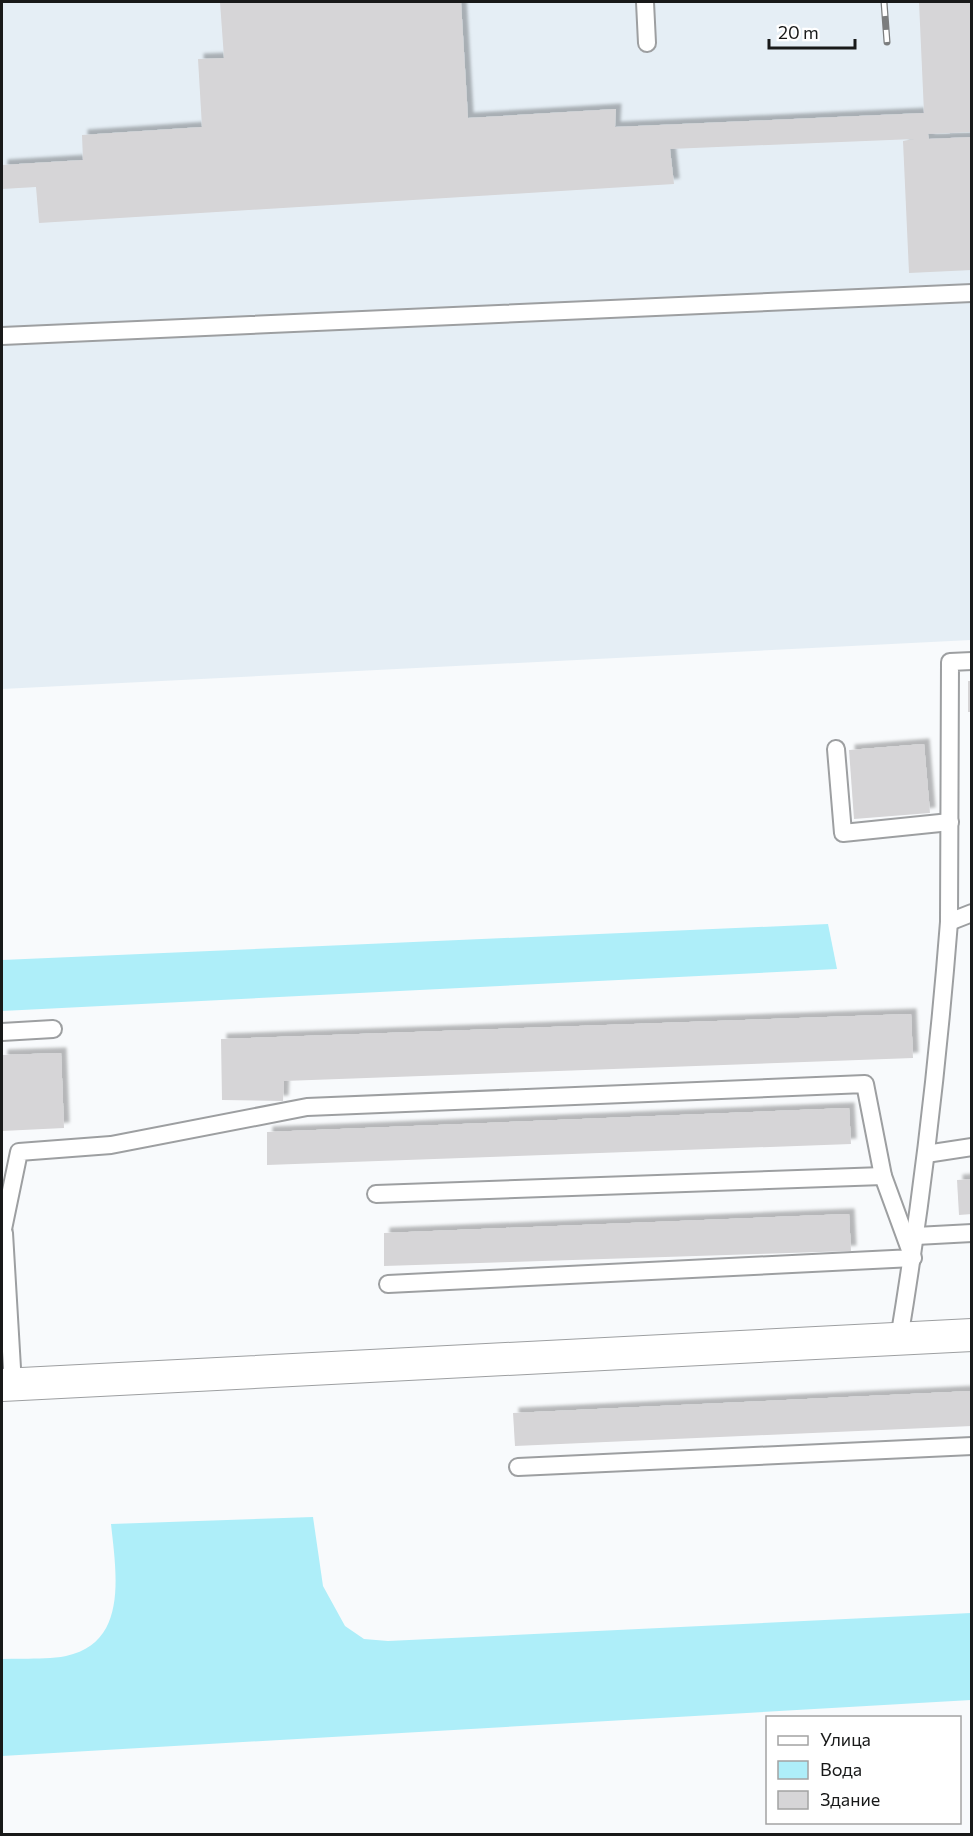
<svg xmlns="http://www.w3.org/2000/svg" width="973" height="1836" viewBox="0 0 973 1836" font-family="Commissioner,sans-serif">
  <style>
    .built { fill: #e5eef5 }
    .water { fill: #aeeef9 }
    .building { fill: #d6d5d7; filter: url(#shadow) }
    .lines { fill: none; stroke-linecap: round; stroke-linejoin: round }
    .lane-casing { stroke: #9d9fa1; stroke-width: 20 }
    .street-casing { stroke: #9d9fa1; stroke-width: 34 }
    .lane { stroke: #fff; stroke-width: 16 }
    .street { stroke: #fff; stroke-width: 32 }
    .rail-casing { stroke: #7b7d7e; stroke-width: 7 }
    .rail { stroke: #fff; stroke-width: 4.5; stroke-dasharray: 14; stroke-linecap: butt }
  </style>
  <defs>
    <filter id="shadow"><feDropShadow dx="5.5" dy="-5.5" stdDeviation="1.5" flood-color="#0004"/></filter>
  </defs>
  <rect width="100%" height="100%" fill="#f8fafc"/>
  <path class="built" d="M2,2H971V640L2,689Z"/>
  <g class="water">
    <path d="M828,924L837,969L2,1011V960Z"/>
    <path d="M313,1517L323,1586L345,1626L364,1639L388,1641L971,1613V1700L2,1756V1659C22,1658 46,1660 66,1656C129,1643 116,1572 111,1524Z"/>
  </g>
  <g class="building">
    <path d="M220,2H461L468,118L616,109L615,127L924,113L919,2H972V132L928,134L929,139L972,137V270L909,273L903,141L914,139L670,149L674,184L39,223L36,187L2,189V165L83,160L82,135L202,127L198,59L224,58Z"/>
    <rect x="968" y="681" width="4" height="31"/>
    <path d="M924,744L930,813L854,819L849,750Z"/>
    <path d="M911,1014L913,1058L284,1081L283,1101L222,1100L221,1039Z"/>
    <path d="M61,1053L64,1128L2,1131V1055Z"/>
    <path d="M849,1108L851,1144L267,1165V1132Z"/>
    <path d="M972,1179V1214L959,1215L957,1180Z"/>
    <path d="M849,1214L851,1251L384,1266V1233Z"/>
    <path d="M972,1391V1426L515,1446L513,1413Z"/>
  </g>
  <g class="lines">
    <defs>
      <g id="lane">
        <path d="M645,2L647,43"/>
        <path d="M2,336L972,293"/>
        <path d="M972,661L950,662L949,922L972,913"/>
        <path d="M836,749L843,833L950,822"/>
        <path d="M2,1032L53,1029"/>
        <path d="M926,1154L972,1147"/>
        <path d="M376,1194L883,1176"/>
        <path d="M4,1233L13,1385"/>
        <path d="M2,1234L19,1152L111,1145L307,1107L865,1084L883,1176L913,1258L388,1284"/>
        <path d="M916,1236L972,1233"/>
        <path d="M899,1339C922,1200 938,1062 949,922"/>
        <path d="M518,1467L972,1446"/>
      </g>
      <path id="street" d="M2,1385L972,1335"/>
    </defs>
    <use href="#lane" class="lane-casing"/>
    <use href="#street" class="street-casing"/>
    <use href="#lane" class="lane"/>
    <use href="#street" class="street"/>
    <defs>
      <path id="rail" d="M884,2L887,42"/>
    </defs>
    <use href="#rail" class="rail-casing"/>
    <use href="#rail" class="rail"/>
  </g>
  <rect width="973" height="1836" fill="none" stroke="#181919" stroke-width="6"/>
  <rect x="766" y="1716" width="195" height="108" fill="#ffffff" stroke="#a3a3a3" stroke-width="1.5"/>
  <rect x="778" y="1736" width="30" height="9" fill="#ffffff" stroke="#a3a3a3" stroke-width="1.5"/>
  <text x="820" y="1746" font-size="18" fill="#181919">Улица</text>
  <rect x="778" y="1761" width="30" height="18" fill="#aeeef9" stroke="#a3a3a3" stroke-width="1.5"/>
  <text x="820" y="1776" font-size="18" fill="#181919">Вода</text>
  <rect x="778" y="1791" width="30" height="18" fill="#d6d5d7" stroke="#a3a3a3" stroke-width="1.5"/>
  <text x="820" y="1806" font-size="18" fill="#181919">Здание</text>
  <path d="M769 39v9h86v-9" fill="none" stroke="#181919" stroke-width="3"/>
  <text x="778" y="39" font-size="18" fill="#181919" stroke="#ffffff" stroke-width="4.5" paint-order="stroke">20 m</text>
</svg>
